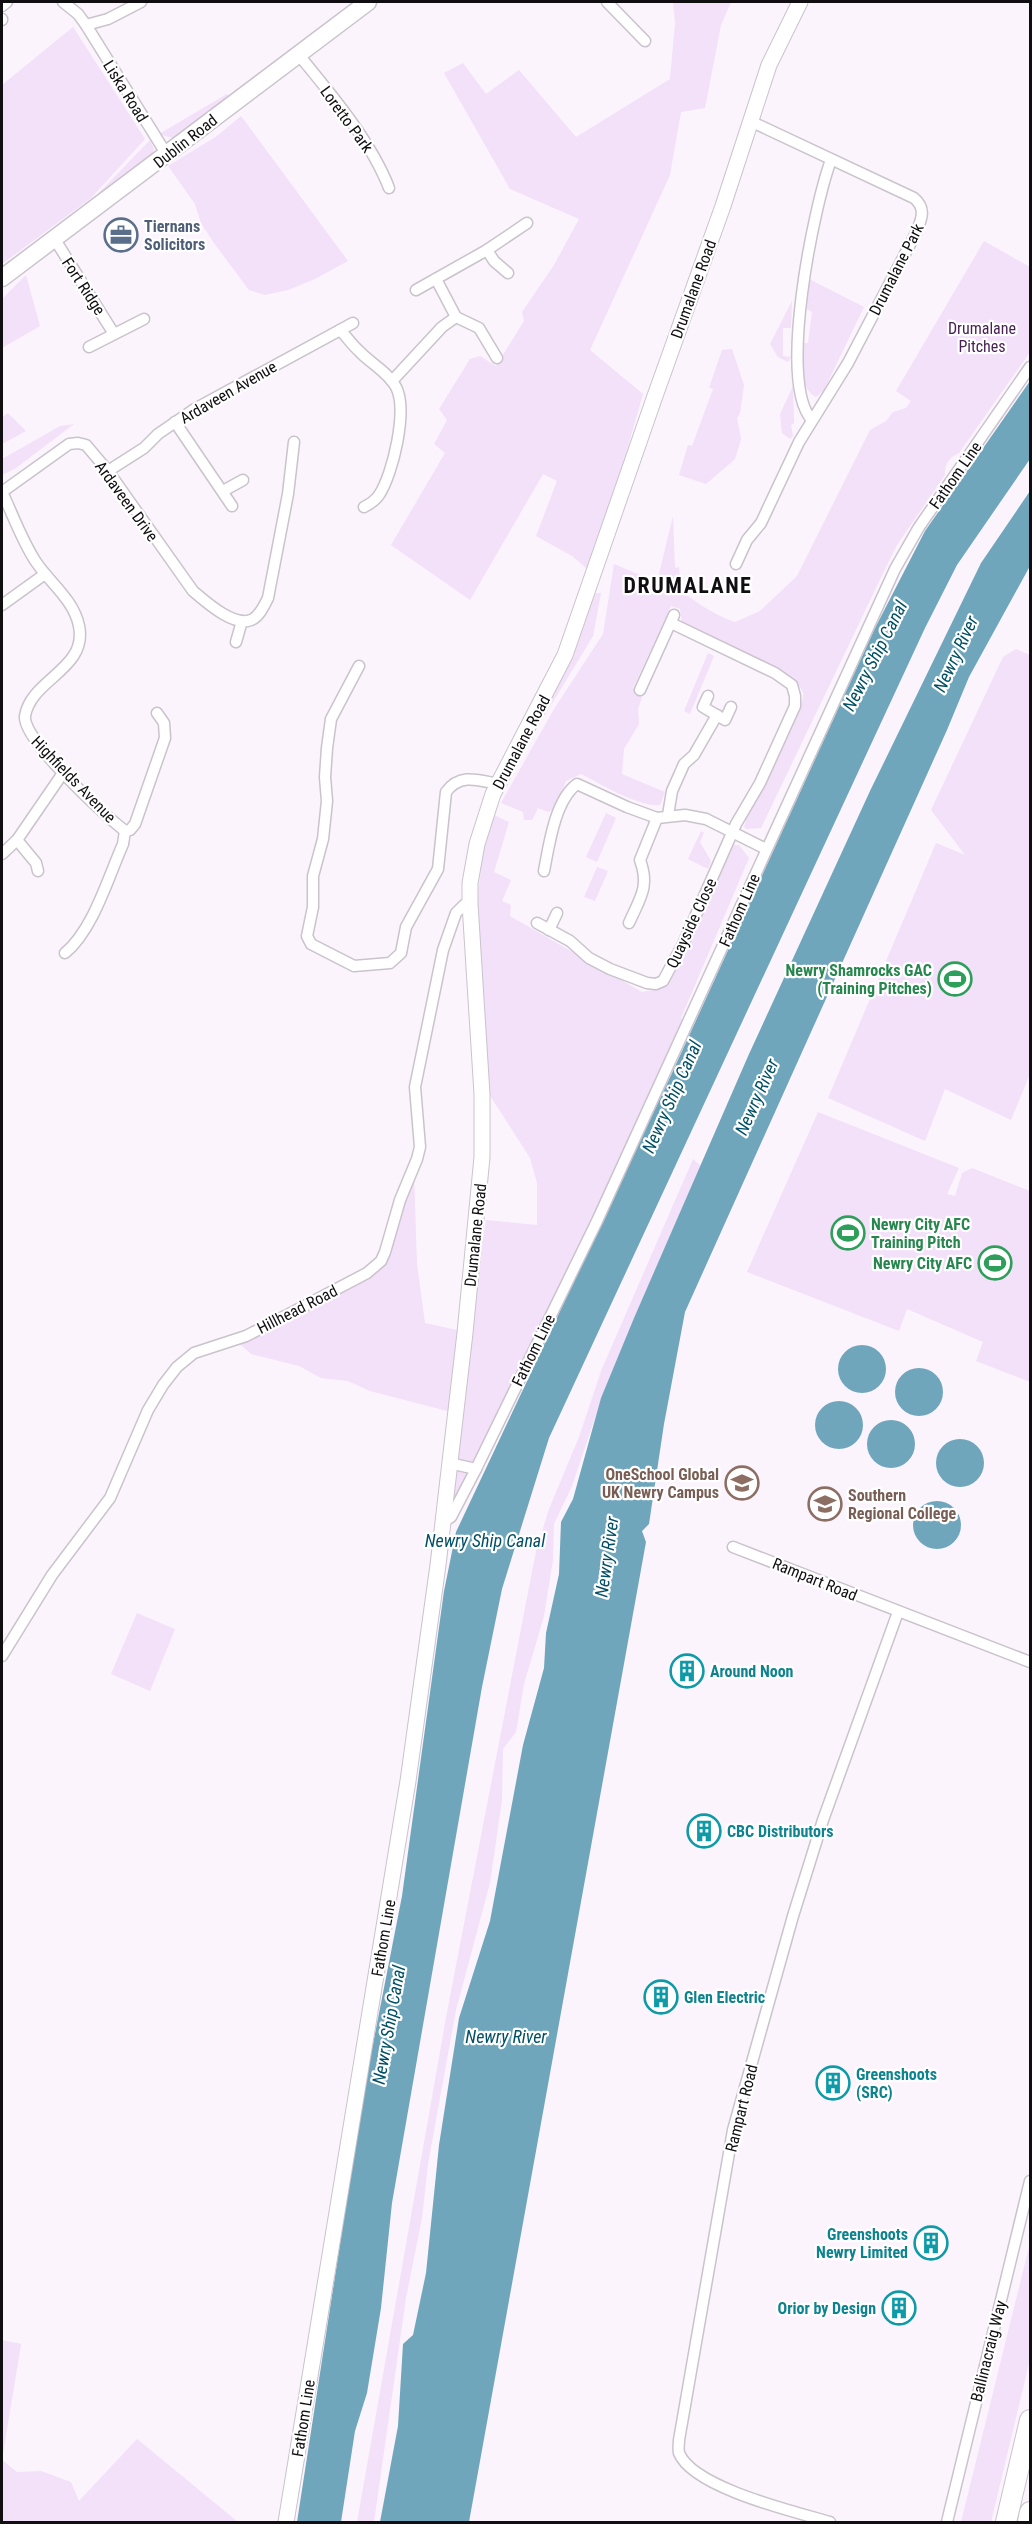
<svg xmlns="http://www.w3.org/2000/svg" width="1032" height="2524" viewBox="0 0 1032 2524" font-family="'Roboto Condensed',sans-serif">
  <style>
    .green { fill: #f3e0f9 }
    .water { fill: #70a6bc }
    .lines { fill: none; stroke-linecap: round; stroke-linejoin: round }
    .street-casing { stroke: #cac3cc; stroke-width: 13 }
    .secondary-casing { stroke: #cac3cc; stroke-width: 17 }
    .primary-casing { stroke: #cac3cc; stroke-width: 19 }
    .highway-casing { stroke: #cac3cc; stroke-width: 22 }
    .street { stroke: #fff; stroke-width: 10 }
    .secondary { stroke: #fff; stroke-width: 15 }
    .primary { stroke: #fff; stroke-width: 16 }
    .highway { stroke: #fff; stroke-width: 20 }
    .labels { text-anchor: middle; stroke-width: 4.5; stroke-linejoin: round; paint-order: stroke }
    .street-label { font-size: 16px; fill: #100e11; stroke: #fff }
    .service-label { font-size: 16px; font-weight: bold; fill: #4e5e75; stroke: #fff; text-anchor: start }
    .park-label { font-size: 16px; fill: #482154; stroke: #fff }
    .leisure-label { font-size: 16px; font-weight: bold; fill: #27864d; stroke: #fff; text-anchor: end }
    .education-label { font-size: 16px; font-weight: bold; fill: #785e54; stroke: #fff; text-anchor: end }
    .culture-label { font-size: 16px; font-weight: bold; fill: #0d838f; stroke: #fff; text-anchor: start }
    .water-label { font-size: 18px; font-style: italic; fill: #004f66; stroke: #fff }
    .district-label { font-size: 22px; font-weight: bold; letter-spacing: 1.5px; fill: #100e11; stroke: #fff }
  </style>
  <rect width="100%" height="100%" fill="#fbf4fd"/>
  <g class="green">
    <path d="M673,2H731L721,25L705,108L681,112L670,175L590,350L643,394L592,573L572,556L536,536L557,481L543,474L470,600L391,545L445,453L434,444L447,420L439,409L470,359L480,356L496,366L524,321L522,312L554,265L579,219L510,189L444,73L463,63L486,94L519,70L576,137L670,79L675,23Z"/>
    <path d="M73,27L145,139L91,198L2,264V85Z"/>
    <path d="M227,94L229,97L175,139L159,134Z"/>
    <path d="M241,116L348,261L315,279L288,290L265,295L249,290L214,243L201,223L195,204L168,166L217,136Z"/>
    <path d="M150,140L154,149L152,155L95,197Z"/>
    <path d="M984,241L1030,267V352L959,453C950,457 944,464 945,475L897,545L888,563L761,828L746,829L744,827L747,816C756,799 807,707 803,693C800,684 792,679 784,673L682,622L680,609L671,606L633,688L643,694L638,709L639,724L624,749L622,774L665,792L660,805C638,807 601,784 581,774L566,781L555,809L548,812L538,808L532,820H524L523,812L501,803L554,709L603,634L614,564L657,582L673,516L675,568L679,567L681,591C699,604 714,615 735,622L760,611L797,576L870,430L886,421L893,412L906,408L911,401L896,391Z"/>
    <path d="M26,275L40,326L2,348V299Z"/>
    <path d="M809,279L864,307L824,390L816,397C798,387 803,361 803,343H808L812,312L807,309Z"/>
    <path d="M792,301L791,328H783V356L791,357L788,362L778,357L770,344Z"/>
    <path d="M732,349L744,385L740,413L737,418L741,439L735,459L706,484L679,475L688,445L692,446L713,389L709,388L722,350Z"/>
    <path d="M793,386L794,423L791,425L793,436L790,439L782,433L780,414Z"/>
    <path d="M8,413L26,431L2,444V417Z"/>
    <path d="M74,424L16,468L2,475V459L60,426Z"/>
    <path d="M596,593H601L593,636L528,743L591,599Z"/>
    <path d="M1016,649L1030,655V1074L1011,1120L945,1089L925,1141L828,1098L936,843L965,855L931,810L1003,657Z"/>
    <path d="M708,653L714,656L690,714L684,711Z"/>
    <path d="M606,813L616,818L597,862L586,857Z"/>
    <path d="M494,815L509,822L494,872L511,880L502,901L511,905L510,916L642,992L659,989L667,985L703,914L734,845H739L749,858L681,1018L689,1023L450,1518L466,1348L486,1220L537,1225V1183L530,1158L484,1086L477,902L485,835Z"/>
    <path d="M701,831L704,833L700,842L711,861L708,869L688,859Z"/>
    <path d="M597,867L608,871L595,901L584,897Z"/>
    <path d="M818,1112L959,1168L947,1194L955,1196L962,1173L972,1168L1030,1191V1382L976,1361L983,1342L907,1309L899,1331L747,1272Z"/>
    <path d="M693,1159L701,1166L627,1335L600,1403L572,1486L554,1524L553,1560L544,1616L524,1684L516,1732L503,1749L502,1800L490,1883L456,2010L428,2164L422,2218L406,2298L374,2522H357L447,2012L536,1551L549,1509L579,1437L601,1371Z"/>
    <path d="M414,1172L417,1264L425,1323L457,1330L451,1412L370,1391L348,1381L321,1378L299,1366L251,1354L240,1344L372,1270L385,1259Z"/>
    <path d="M137,1613L175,1629L150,1691L111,1674Z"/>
    <path d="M1030,2243V2359L991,2522H961Z"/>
    <path d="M2,2340L21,2344L2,2460Z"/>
    <path d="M137,2439L238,2522H2V2460L17,2472L41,2471L71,2482L79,2501Z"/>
  </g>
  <g class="water">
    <path d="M1030,381V459L957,565L925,628L549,1438L502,1589L482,1687L392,2203L381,2308L367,2393L355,2431L341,2522H297L363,2095L402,1896L444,1591L456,1532L672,1073L874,630L925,531Z"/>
    <path d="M1030,491V566L969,677L947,730L685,1312L664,1424L649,1524L642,1531L646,1542L469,2522H380L398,2426L403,2344L413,2335L426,2273L439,2145L459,2018L490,1921L523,1745L544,1668L546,1633L559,1574L561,1522L573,1499L601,1398L634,1318L749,1054L870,791L981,563Z"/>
    <circle cx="862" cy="1369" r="24"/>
    <circle cx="919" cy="1392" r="24"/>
    <circle cx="839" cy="1425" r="24"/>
    <circle cx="891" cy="1444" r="24"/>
    <circle cx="960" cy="1463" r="24"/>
    <circle cx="937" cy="1525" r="24"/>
  </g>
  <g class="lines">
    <defs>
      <g id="street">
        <path d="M63,2L78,14L86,25L167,155"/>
        <path d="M607,2L645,41"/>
        <path d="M2,6L7,2"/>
        <path d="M2,19V20"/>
        <path d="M86,25L108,19L141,2"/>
        <path d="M298,54C330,93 371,141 389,188"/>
        <path d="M54,238L114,334"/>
        <path d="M487,250L494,261L508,273"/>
        <path d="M436,279L456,317L479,328L497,358"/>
        <path d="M416,290L487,250L527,223"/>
        <path d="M340,330C347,337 352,345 359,351C370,363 388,372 396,387C408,410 393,474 379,495C375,501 370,504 364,507"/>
        <path d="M89,347L144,319"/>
        <path d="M392,381L442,327L456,317"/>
        <path d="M812,420C777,383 814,206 831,160"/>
        <path d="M175,422L232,506"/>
        <path d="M108,471L144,448L158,434L193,410L353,323"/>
        <path d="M223,491L243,480"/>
        <path d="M2,492C13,515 22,541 36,562C50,583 74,600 79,626C88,669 31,679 25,716C22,740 105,815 125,831L130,830L135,824L165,738L164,723L157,713"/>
        <path d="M2,492L69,444L78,443L86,445L108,471L193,591C205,601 233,627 251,620C259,617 264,606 268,598L288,494L294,442"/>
        <path d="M736,564L747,540L761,523L799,442L848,363L917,231C922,218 926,208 914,198L750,121"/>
        <path d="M2,605L45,574"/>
        <path d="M236,642L242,621"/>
        <path d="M359,666L331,719L327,748L325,777L327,801L323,839L313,876V907L307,936L311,944L354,966L390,963L401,953L406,927L438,869L446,792C460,773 478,780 498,784"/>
        <path d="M640,690L674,615"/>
        <path d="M708,696L703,707L725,720L731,707"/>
        <path d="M668,815L672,791L684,764L694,755L717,715"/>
        <path d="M17,840L36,863L38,871"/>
        <path d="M2,854L17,840L63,773"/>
        <path d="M544,871C549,845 555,800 577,784L627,807L657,818L685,815L706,819L766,849"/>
        <path d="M537,923L570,941L589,958L610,969L647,983L656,984L663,981L683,944L736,824L760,783L795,706V696L792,685L775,673L671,623"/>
        <path d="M629,923C640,898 650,887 640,860L657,818"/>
        <path d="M549,930L557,913"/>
        <path d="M65,953C93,930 108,878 123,844L125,831"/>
        <path d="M449,1463L476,1469"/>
        <path d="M443,1522L451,1517L476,1469L597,1221L895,569L919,527L1030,367"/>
        <path d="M733,1547L1030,1662"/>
        <path d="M2,1656L52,1575L110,1498L148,1410L163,1385L177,1367L194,1353L246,1336L289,1314L367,1273L381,1261L385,1252L400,1200L417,1159L420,1147L415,1087L443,950L456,913L464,905L470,904"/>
        <path d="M830,2522C796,2512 693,2488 679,2453C678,2449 679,2444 679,2440L733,2130L793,1916L823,1820L898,1612"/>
        <path d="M947,2522L1030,2181"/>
      </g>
      <path id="secondary" d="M286,2522L408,1781L438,1565L465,1333L482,1157V1094L470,904V883L477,844L493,794L565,655L655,396L723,206L769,65L800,2"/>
      <path id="primary" d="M2,278L368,2"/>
      <g id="highway">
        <path d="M1006,2522L1030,2420"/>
        <path d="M1028,2522L1030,2512"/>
      </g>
    </defs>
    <use href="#street" class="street-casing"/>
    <use href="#secondary" class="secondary-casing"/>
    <use href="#primary" class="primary-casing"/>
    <use href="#highway" class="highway-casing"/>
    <use href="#street" class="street"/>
    <use href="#secondary" class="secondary"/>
    <use href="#primary" class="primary"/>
    <use href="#highway" class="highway"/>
  </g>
  <defs>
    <symbol id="office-ring" viewBox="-11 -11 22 22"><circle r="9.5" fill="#fff" stroke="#5c6f8a" stroke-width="1.5"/><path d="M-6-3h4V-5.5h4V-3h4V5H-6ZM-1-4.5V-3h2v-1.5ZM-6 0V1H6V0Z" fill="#5c6f8a"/></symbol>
    <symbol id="stadium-ring" viewBox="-11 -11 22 22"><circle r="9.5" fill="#fff" stroke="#2e9e5b" stroke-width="1.5"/><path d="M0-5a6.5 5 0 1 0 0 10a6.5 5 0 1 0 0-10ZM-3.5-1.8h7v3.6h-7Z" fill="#2e9e5b"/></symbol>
    <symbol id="school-ring" viewBox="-11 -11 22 22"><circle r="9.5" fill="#fff" stroke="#8d6e63" stroke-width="1.5"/><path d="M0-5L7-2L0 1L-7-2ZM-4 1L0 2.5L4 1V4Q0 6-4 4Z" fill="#8d6e63"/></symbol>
    <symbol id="university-ring" viewBox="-11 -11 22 22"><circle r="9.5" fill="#fff" stroke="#8d6e63" stroke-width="1.5"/><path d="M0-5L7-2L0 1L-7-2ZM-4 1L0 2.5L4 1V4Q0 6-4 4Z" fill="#8d6e63"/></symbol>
    <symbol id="building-ring" viewBox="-11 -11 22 22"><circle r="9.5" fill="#fff" stroke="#0f9aa8" stroke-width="1.5"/><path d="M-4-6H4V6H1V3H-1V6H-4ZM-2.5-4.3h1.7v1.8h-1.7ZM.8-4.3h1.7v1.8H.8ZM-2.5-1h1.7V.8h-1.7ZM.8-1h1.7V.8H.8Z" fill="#0f9aa8"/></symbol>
  </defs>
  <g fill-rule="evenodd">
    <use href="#office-ring" x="102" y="216" width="38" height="38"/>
    <use href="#stadium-ring" x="936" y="960" width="38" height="38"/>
    <use href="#stadium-ring" x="829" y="1214" width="38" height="38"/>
    <use href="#stadium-ring" x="976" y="1244" width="38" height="38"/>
    <use href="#school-ring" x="723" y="1464" width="38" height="38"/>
    <use href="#university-ring" x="806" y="1485" width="38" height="38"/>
    <use href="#building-ring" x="668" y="1652" width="38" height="38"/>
    <use href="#building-ring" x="685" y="1812" width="38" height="38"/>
    <use href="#building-ring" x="642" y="1978" width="38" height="38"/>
    <use href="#building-ring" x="814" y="2064" width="38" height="38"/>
    <use href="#building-ring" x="912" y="2224" width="38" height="38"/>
    <use href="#building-ring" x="880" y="2289" width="38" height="38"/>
  </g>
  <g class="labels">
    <g class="street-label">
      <text transform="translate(126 91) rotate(58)" y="6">Liska Road</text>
      <text transform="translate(347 119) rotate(54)" y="6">Loretto Park</text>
      <text transform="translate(185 141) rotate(-38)" y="6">Dublin Road</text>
      <text transform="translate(896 269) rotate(-63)" y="6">Drumalane Park</text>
      <text transform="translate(84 286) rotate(57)" y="6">Fort Ridge</text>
      <text transform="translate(693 289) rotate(-70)" y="6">Drumalane Road</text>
      <text transform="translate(228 392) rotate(-30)" y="6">Ardaveen Avenue</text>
      <text transform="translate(955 475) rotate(-55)" y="6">Fathom Line</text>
      <text transform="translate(127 501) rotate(54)" y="6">Ardaveen Drive</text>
      <text transform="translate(521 742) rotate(-62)" y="6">Drumalane Road</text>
      <text transform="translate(74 779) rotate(46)" y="6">Highfields Avenue</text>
      <text transform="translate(739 910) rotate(-66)" y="6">Fathom Line</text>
      <text transform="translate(691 923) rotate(-65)" y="6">Quayside Close</text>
      <text transform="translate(475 1235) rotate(-84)" y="6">Drumalane Road</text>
      <text transform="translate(297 1309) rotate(-27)" y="6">Hillhead Road</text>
      <text transform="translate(533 1350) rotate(-64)" y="6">Fathom Line</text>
      <text transform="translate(815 1579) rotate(22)" y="6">Rampart Road</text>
      <text transform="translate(383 1938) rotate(-80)" y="6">Fathom Line</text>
      <text transform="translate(741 2108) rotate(-76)" y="6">Rampart Road</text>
      <text transform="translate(988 2351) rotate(-76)" y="6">Ballinacraig Way</text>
      <text transform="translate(303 2418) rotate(-81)" y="6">Fathom Line</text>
    </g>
    <g class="service-label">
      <text x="144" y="232">Tiernans<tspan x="144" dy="18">Solicitors</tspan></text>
    </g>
    <g class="park-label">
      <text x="982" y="334">Drumalane<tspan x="982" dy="18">Pitches</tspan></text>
    </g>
    <g class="leisure-label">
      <text x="932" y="976">Newry Shamrocks GAC<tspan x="932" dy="18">(Training Pitches)</tspan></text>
      <text x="871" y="1230" text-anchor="start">Newry City AFC<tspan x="871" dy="18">Training Pitch</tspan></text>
      <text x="972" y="1269">Newry City AFC</text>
    </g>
    <g class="education-label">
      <text x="719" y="1480">OneSchool Global<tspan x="719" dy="18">UK Newry Campus</tspan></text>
      <text x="848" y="1501" text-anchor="start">Southern<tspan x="848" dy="18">Regional College</tspan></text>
    </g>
    <g class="culture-label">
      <text x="710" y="1677">Around Noon</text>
      <text x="727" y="1837">CBC Distributors</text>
      <text x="684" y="2003">Glen Electric</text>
      <text x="856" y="2080">Greenshoots<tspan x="856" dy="18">(SRC)</tspan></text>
      <text x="908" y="2240" text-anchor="end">Greenshoots<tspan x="908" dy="18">Newry Limited</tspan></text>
      <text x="876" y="2314" text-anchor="end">Orior by Design</text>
    </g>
    <g class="water-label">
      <text transform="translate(956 654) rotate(-65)" y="6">Newry River</text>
      <text transform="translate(875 656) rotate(-63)" y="6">Newry Ship Canal</text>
      <text transform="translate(672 1097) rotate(-66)" y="6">Newry Ship Canal</text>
      <text transform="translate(757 1097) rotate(-66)" y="6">Newry River</text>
      <text x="485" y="1547">Newry Ship Canal</text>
      <text transform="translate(607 1557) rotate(-82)" y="6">Newry River</text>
      <text transform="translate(389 2025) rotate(-80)" y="6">Newry Ship Canal</text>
      <text x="506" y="2043">Newry River</text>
    </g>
    <g class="district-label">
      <text x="688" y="593">DRUMALANE</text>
    </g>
  </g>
  <rect width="1032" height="2524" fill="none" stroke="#100e11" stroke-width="6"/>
</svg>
